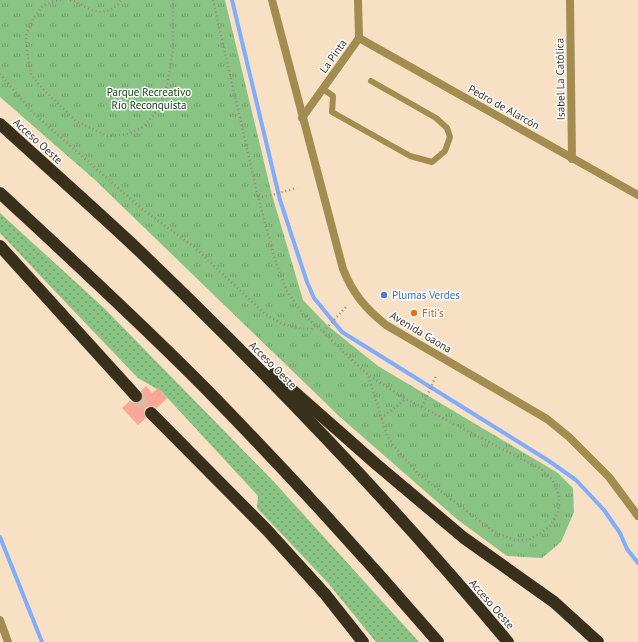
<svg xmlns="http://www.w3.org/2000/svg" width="638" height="642" viewBox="0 0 638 642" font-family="'PT Sans',sans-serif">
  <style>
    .grass { fill: url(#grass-dots) }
    .park { fill: url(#park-tufts) }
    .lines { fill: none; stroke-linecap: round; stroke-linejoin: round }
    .stream { stroke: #81adfd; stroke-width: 4 }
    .building { fill: #f9a798 }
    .motorway-tunnel { stroke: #d3bea6; stroke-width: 12; stroke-dasharray: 12 6; stroke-linecap: butt }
    .path { stroke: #9a8977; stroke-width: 2.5; stroke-dasharray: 1 3; stroke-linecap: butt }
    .service { stroke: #a28c50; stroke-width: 6 }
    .minor { stroke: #a28c50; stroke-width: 8 }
    .tertiary { stroke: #a28c50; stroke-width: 8 }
    .motorway { stroke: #39301b; stroke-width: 12 }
    .shop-dot { fill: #3f7fe0; stroke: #fff; stroke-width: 1.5 }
    .food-dot { fill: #e8710a; stroke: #fff; stroke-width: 1.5 }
    .labels { text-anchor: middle; stroke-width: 3; stroke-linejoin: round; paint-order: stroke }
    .street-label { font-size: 11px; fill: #3f362b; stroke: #fff }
    .park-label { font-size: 11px; fill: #083b09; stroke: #fff }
    .shop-label { font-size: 11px; fill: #366cbe; stroke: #fff; text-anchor: start }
    .food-label { font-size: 11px; fill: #c56008; stroke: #fff; text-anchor: start }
  </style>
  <defs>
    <pattern id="grass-dots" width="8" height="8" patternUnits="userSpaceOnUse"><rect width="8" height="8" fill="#89c485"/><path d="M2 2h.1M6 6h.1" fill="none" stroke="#71a06d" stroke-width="1.8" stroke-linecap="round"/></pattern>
    <pattern id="park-tufts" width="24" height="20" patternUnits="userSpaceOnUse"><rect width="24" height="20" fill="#89c485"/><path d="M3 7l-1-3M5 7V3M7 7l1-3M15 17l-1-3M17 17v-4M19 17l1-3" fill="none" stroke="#71a06d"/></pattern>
  </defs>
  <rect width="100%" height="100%" fill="#f8e0c5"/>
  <path class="grass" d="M0,213L104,308L275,483L419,642H376L328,583L257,508L258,496L162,392L138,378L68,305L0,233Z"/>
  <path class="park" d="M0,0H225L272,195L303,300L328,326L378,366L558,473L573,488L574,512L561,542L542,558L507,556L458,520L340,417L94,179L0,97Z"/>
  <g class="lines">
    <g class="stream">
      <path d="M232,0L280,200L307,282L314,298L342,332L549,461L576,480L604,510L620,533L627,549L638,563"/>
      <path d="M0,537L42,642"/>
    </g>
  </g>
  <path class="building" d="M146,386L152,393L158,388L167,398L157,408L153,406L146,407L144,411L146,418L138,425L122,408L130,401L134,403L141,401L143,395L141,391Z"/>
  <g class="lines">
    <path class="motorway-tunnel" d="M136,396L151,413"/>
    <g class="path">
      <path d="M61,0L48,3L42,7L34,17L26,35L27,51L31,74L39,85L76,121L107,136L128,134L143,127L158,110L167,86L173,50V0"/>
      <path d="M70,0C77,1 81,5 87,8C101,15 113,12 121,0"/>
      <path d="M213,0L258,197L276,263L287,291L303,314L323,332L346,307"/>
      <path d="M0,74L33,113L142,209L193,246L265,314L282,324L303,329H311L315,325"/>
      <path d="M258,197L272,195L297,188"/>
      <path d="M323,332L368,375L387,435L394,446L418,474L494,532L514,540H528L541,533L550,526L558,513L559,495L552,479L541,469L406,399L368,375"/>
      <path d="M422,407L436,376"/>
      <path d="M381,418L406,399"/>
    </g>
    <path class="service" d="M323,89L333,96L332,112L410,156L432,162L445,151L450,137L447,128L436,118L371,81"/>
    <g class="minor">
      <path d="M570,0L572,159"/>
      <path d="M359,38L638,195"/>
      <path d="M302,118L359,38L358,0"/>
    </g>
    <g class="tertiary">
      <path d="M272,0L343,269C353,294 365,308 386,325L547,419L569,437L609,477L638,516"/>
      <path d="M0,620L8,642"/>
    </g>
    <g class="motorway">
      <path d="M0,124C44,164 89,204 132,244C264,370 391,502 508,642"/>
      <path d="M0,193C70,258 141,323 208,391C287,472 364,556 438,642"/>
      <path d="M0,246L136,396"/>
      <path d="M274,374L376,464L464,538L554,602L598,642"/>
      <path d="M151,413L267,530L325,594L363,642"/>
    </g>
  </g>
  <circle class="shop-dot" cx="384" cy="295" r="4"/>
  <circle class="food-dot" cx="414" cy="313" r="4"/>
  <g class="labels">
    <g class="street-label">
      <text transform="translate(333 56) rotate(-55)" y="4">La Pinta</text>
      <text transform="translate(560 79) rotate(-91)" y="4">Isabel La Católica</text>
      <text transform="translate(504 107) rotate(29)" y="4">Pedro de Alarcón</text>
      <text transform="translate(38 141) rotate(42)" y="4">Acceso Oeste</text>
      <text transform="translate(421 332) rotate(31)" y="4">Avenida Gaona</text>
      <text transform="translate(273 365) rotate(45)" y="4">Acceso Oeste</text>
      <text transform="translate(492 604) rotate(49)" y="4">Acceso Oeste</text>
    </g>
    <g class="park-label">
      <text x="149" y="96">Parque Recreativo<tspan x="149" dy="13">Río Reconquista</tspan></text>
    </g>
    <g class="shop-label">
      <text x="392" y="299">Plumas Verdes</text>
    </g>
    <g class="food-label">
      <text x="422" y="317">Fiti's</text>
    </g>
  </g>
</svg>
